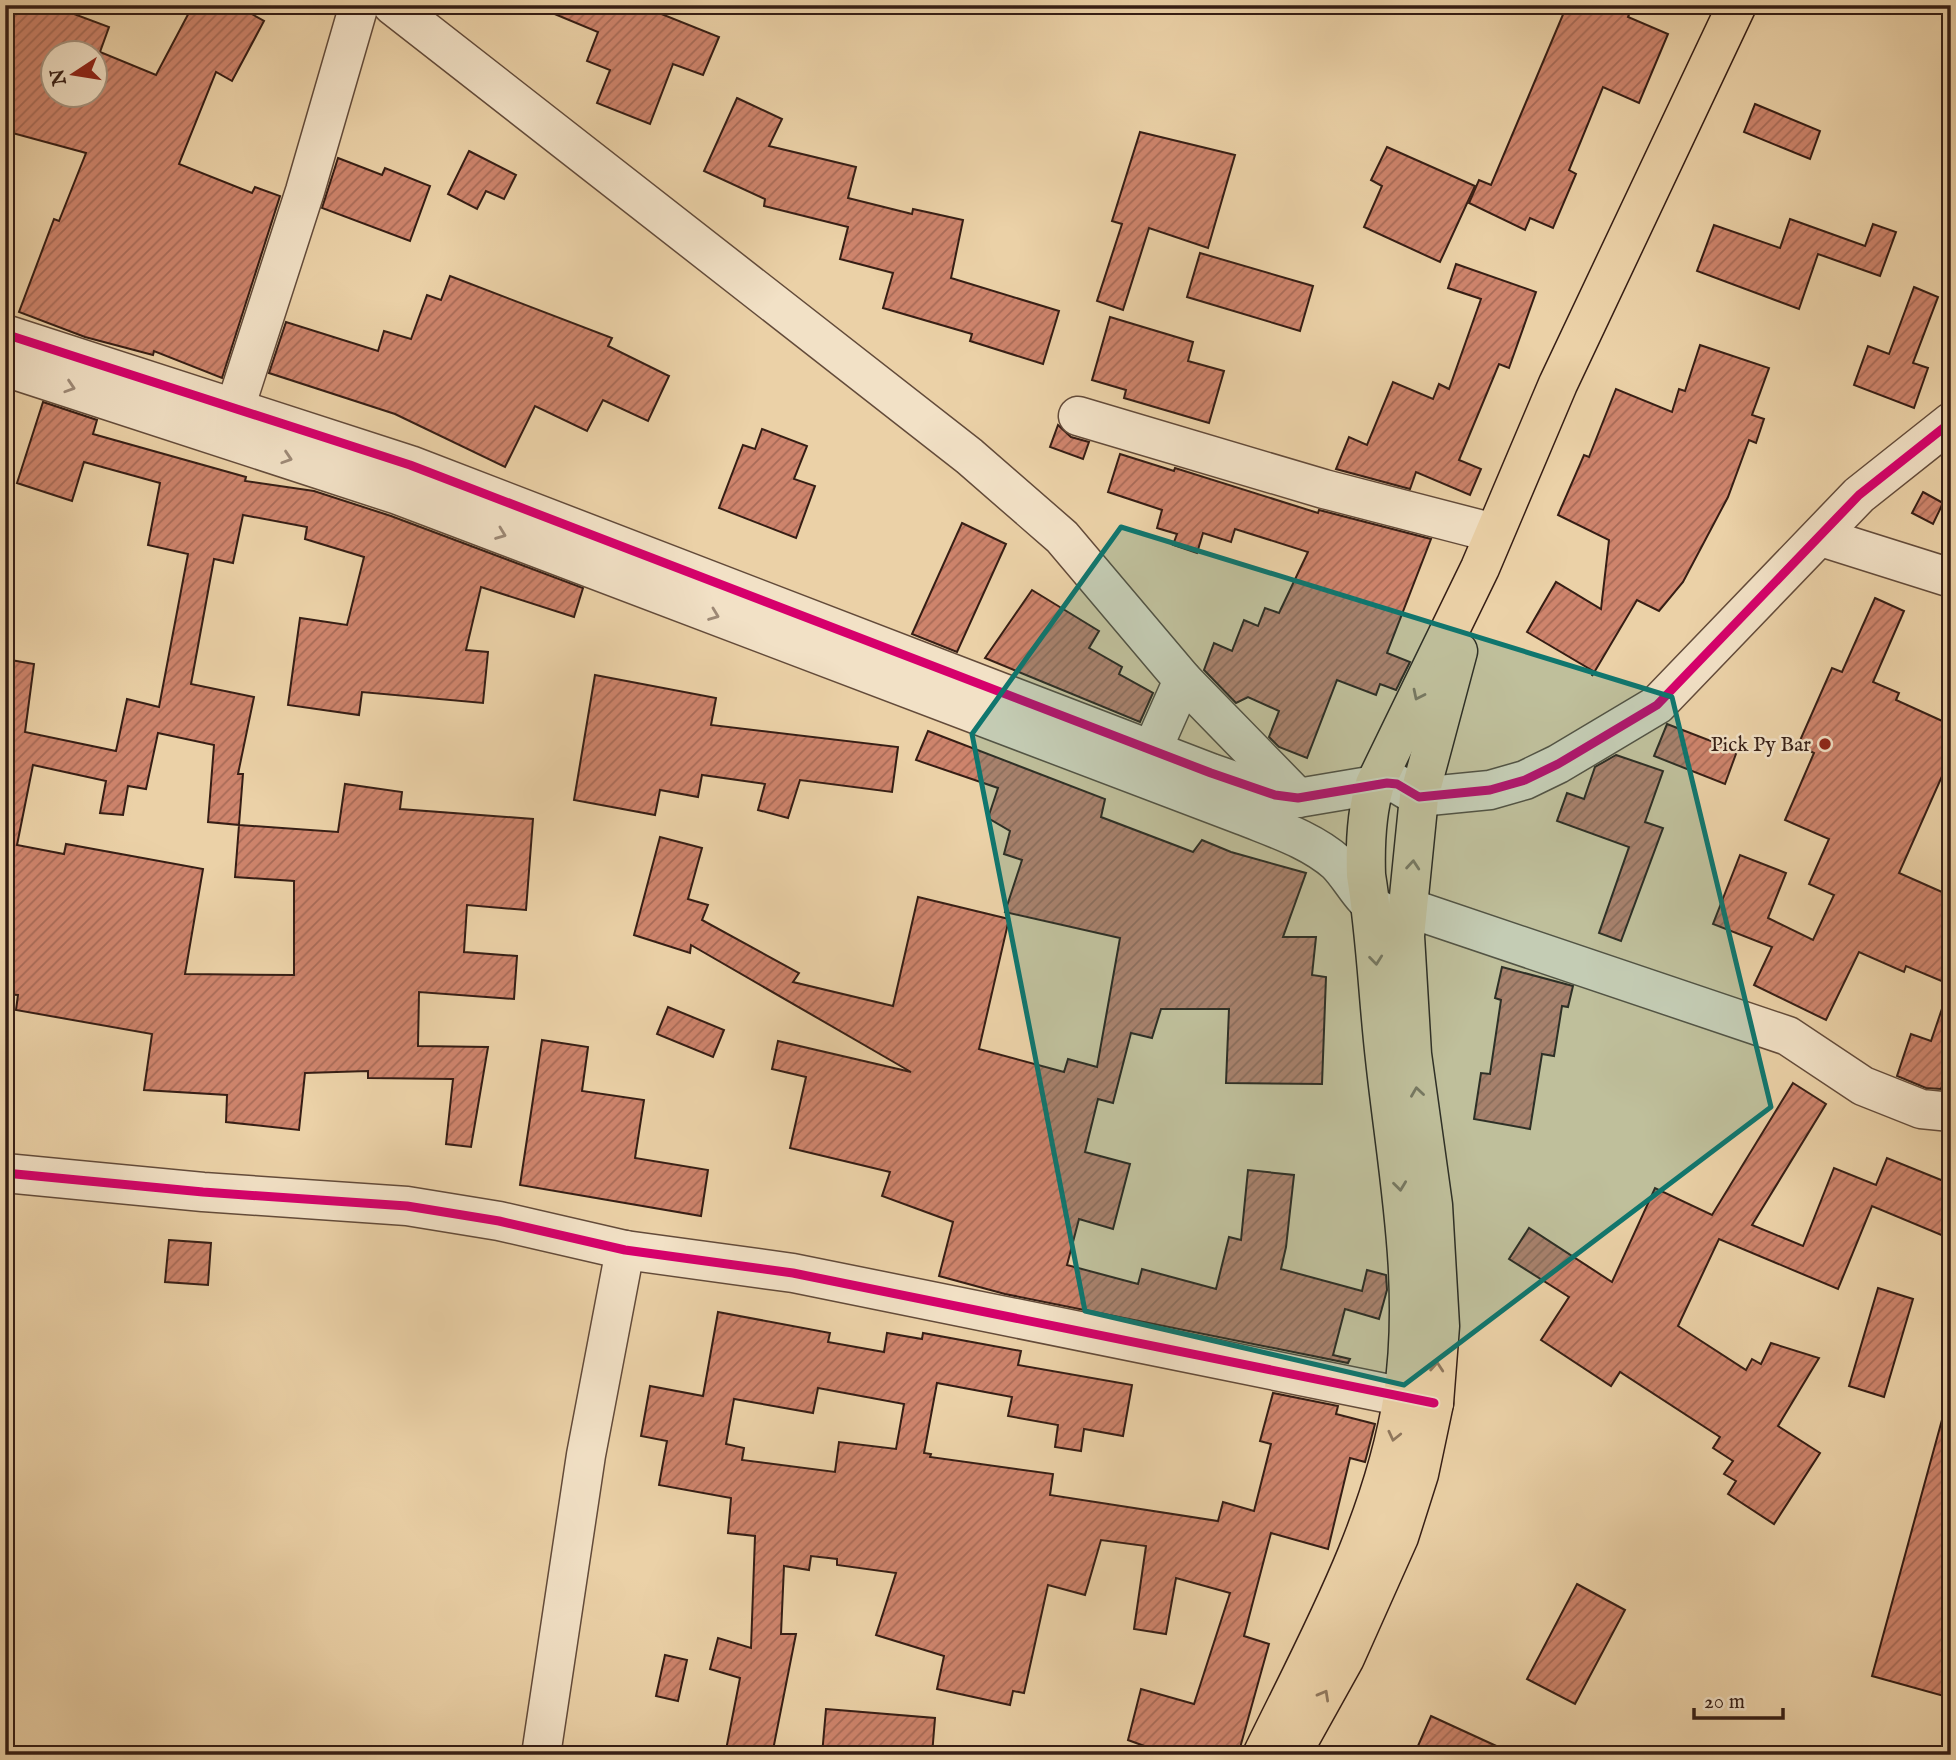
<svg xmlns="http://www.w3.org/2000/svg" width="1956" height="1760" viewBox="0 0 1956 1760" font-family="'IM FELL English',serif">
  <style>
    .building { fill: url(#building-hatch); stroke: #361e15; stroke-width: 2; fill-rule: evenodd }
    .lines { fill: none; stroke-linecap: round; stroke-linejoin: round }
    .minor-casing { stroke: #634b3a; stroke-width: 41 }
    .highway-casing { stroke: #361e15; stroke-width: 41 }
    .minor { stroke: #f2e1c6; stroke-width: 38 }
    .highway { stroke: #ebd1a7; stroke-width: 38 }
    .cycleway-casing { stroke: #f2e1c6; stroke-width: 13 }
    .cycleway { stroke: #d6006c; stroke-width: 9 }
    .oneway { stroke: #9d8976 }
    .oneway2 { stroke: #90785e }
    .marked { fill: #0f766e; fill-opacity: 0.2; stroke: #0f766e; stroke-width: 5; stroke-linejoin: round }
    .poi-dot { fill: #8f2418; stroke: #f2e1c6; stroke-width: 2.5 }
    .labels { text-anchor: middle; stroke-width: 5; stroke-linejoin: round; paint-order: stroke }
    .poi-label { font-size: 21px; fill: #361e15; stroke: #f2e1c6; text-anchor: end }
  </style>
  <defs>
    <pattern id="building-hatch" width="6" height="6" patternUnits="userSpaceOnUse" patternTransform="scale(1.75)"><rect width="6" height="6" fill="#ce846c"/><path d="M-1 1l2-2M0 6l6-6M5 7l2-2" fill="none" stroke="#a86b58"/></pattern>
  </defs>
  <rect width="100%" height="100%" fill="#ebd1a7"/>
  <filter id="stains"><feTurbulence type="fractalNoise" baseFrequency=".00286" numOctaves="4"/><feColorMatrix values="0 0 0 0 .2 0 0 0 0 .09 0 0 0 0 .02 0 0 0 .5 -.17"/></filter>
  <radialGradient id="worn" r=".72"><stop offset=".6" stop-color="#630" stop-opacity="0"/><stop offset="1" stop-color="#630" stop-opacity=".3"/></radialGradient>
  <g class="building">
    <path d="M13,5H50L109,27L100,52L156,75L193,5H236L264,21L232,81L216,72L179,164L252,193L255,187L280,196L222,378L154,351L153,355L85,337L19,312L54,219L59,221L86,153L5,131V22ZM52,52H94V94H52Z"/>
    <path d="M533,5H639L719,37L703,75L673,64L650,124L597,103L610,70L587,61L598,32Z"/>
    <path d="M1567,5H1633L1628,17L1668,34L1639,103L1603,87L1569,170L1576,174L1553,228L1530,218L1525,230L1469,203L1479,180L1491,185Z"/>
    <path d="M737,98L782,119L769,146L856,167L848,198L912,214L913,209L963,220L951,278L1059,311L1043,364L970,341L972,334L883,308L893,273L840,259L848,227L764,206L765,199L704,171Z"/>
    <path d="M1755,104L1820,131L1810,159L1744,132Z"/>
    <path d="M1140,132L1235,155L1208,248L1149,228L1123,310L1097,301L1122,224L1112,221Z"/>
    <path d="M1387,147L1475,186L1440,262L1364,227L1382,186L1371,180Z"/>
    <path d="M469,151L516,175L504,199L486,191L477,209L448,194Z"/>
    <path d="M338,158L382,175L385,168L430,186L410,241L322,208Z"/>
    <path d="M1790,219L1865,246L1873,224L1896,232L1880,276L1818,254L1799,309L1697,271L1714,225L1780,248Z"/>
    <path d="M1200,253L1313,286L1300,331L1187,297Z"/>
    <path d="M1456,264L1536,292L1509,368L1499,364L1459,460L1481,469L1470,495L1416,472L1410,489L1336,469L1349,437L1367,445L1393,382L1433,399L1439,384L1449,389L1481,299L1448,288Z"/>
    <path d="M450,276L612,338L608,346L669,376L648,421L603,400L587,431L535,406L505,467L395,414L269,373L286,322L378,351L384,331L411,339L427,295L441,300Z"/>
    <path d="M1914,287L1938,297L1913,363L1928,368L1914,408L1854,385L1868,346L1889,354Z"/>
    <path d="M1110,317L1193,342L1188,361L1224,371L1209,423L1124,398L1126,390L1092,380Z"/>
    <path d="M1700,345L1769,368L1752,415L1764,419L1756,443L1749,440L1728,497L1683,582L1659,611L1637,600L1592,676L1593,671L1527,632L1556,582L1601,609L1609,540L1558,515L1584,455L1589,457L1616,389L1672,412L1679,389L1685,391Z"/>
    <path d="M43,402L97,420L93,434L246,477L245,481L314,491L391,516L583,588L574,617L481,587L466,650L488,652L483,703L362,692L359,715L288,705L300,618L347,625L364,557L305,539L307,527L243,515L233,563L214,559L191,684L254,697L238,774H243L239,825L338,832L345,784L402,792L400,809L533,819L526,910L467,905L464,952L517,956L514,999L419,992L418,1046L488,1047L471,1147L446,1144L453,1079L368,1078V1071L305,1073L299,1130L226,1122L227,1095L144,1090L152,1034L16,1010L18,995L5,994V659L34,664L25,732L116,751L127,699L159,707L188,554L148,545L160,483L84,462L72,501L17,483ZM158,733L214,745L208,822L239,825L235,877L294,881V975L185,974L203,869L66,844L64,854L17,845L33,765L106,781L100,813L123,815L128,786L146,789Z"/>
    <path d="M1058,425L1071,437L1089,442L1083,459L1050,447Z"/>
    <path d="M762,429L807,446L794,479L815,486L796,538L719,508L743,445L755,449Z"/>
    <path d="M1120,454L1174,471L1175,468L1318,513L1319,510L1431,539L1387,653L1410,662L1396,690L1380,684L1376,695L1337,680L1307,758L1279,747L1269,737L1279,711L1248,697L1236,703L1204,670L1214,643L1232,651L1244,620L1258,626L1265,608L1279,613L1308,552L1235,529L1231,542L1203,533L1197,553L1173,545L1177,534L1157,528L1162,510L1108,492Z"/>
    <path d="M1923,492L1943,503L1933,524L1912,513Z"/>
    <path d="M962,523L1006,544L957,652L912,634Z"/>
    <path d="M1032,590L1099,631L1089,648L1122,667L1119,674L1153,693L1140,722L985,658Z"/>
    <path d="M1875,598L1904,611L1873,682L1899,693L1896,700L1951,725V756L1899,873L1951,896V985L1906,966L1904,972L1859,952L1826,1020L1754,985L1772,947L1713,924L1740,855L1786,873L1768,918L1813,940L1834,895L1809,884L1829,839L1785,820L1814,753L1798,745L1832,668L1842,672Z"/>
    <path d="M595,675L716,698L711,725L898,747L892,792L800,780L788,818L758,810L765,784L702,775L698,797L660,790L655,815L574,800Z"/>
    <path d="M1667,724L1737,751L1725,784L1654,756Z"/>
    <path d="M928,731L1105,799L1101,817L1193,852L1202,840L1231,852L1306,873L1283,937H1316L1312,975L1326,977L1322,1084L1226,1083L1229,1009H1161L1152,1038L1131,1033L1113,1103L1098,1099L1085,1152L1130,1164L1113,1229L1079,1219L1067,1265L1138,1284L1142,1269L1216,1289L1229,1237L1241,1240L1248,1170L1294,1175L1286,1247L1281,1269L1362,1291L1367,1270L1386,1275L1387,1290L1379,1319L1345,1309L1333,1355L1350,1359L1348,1363L1005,1294L939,1276L953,1222L882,1196L890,1172L790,1148L806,1077L772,1069L778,1041L911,1072L691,945L690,953L634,935L660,837L702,848L688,899L708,905L702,920L799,973L793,982L893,1006L918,897L1009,919L979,1049L1064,1072L1068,1059L1097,1067L1120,938L1005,912L1022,860L1004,854L1010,831L988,818L998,788L916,760Z"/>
    <path d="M1616,755L1663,771L1645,822L1663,828L1621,941L1599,933L1629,847L1557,821L1567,793L1584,799L1595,767Z"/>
    <path d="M1502,967L1573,986L1568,1007L1562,1006L1554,1056L1542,1054L1530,1129L1474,1119L1481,1073L1490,1074L1501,1000L1495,998Z"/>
    <path d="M1946,997L1951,998V1061L1941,1089L1926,1088L1897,1076L1911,1034L1931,1041Z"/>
    <path d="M668,1007L724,1030L713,1057L657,1034Z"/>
    <path d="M542,1040L588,1047L582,1091L644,1100L635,1158L708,1170L701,1216L520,1185Z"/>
    <path d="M1793,1083L1826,1104L1752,1225L1803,1246L1834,1168L1876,1185L1887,1158L1951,1184V1239L1872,1206L1838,1289L1719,1239L1678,1326L1746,1370L1752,1359L1761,1364L1771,1343L1819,1358L1778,1426L1820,1453L1774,1524L1728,1494L1736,1481L1724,1474L1733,1461L1713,1448L1720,1437L1620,1372L1611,1386L1541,1340L1569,1297L1509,1259L1529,1228L1612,1282L1655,1188L1712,1215Z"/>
    <path d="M169,1240L211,1243L208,1285L165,1282Z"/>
    <path d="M1878,1288L1913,1299L1884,1397L1849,1386Z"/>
    <path d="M718,1312L830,1333L828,1342L884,1352L887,1333L922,1339L923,1333L1021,1351L1018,1365L1132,1385L1123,1436L1084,1429L1081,1451L1055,1447L1058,1425L1008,1416L1012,1397L937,1383L924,1453L931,1454L930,1457L1053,1474L1050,1495L1218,1521L1223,1502L1254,1511L1271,1444L1260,1441L1273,1393L1338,1406L1336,1414L1375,1424L1365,1462L1350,1458L1328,1549L1271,1533L1244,1636L1269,1644L1238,1755H1169L1128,1740L1141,1689L1194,1704L1230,1593L1176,1578L1166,1634L1134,1629L1146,1546L1101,1540L1085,1595L1048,1585L1024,1693L1013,1691L1010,1705L937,1689L944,1656L876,1635L896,1573L837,1565V1559L811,1556L809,1570L784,1566L781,1634H796L772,1755H725L740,1678L710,1669L718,1638L751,1648L755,1536L728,1533L731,1498L659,1485L667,1441L641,1436L650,1386L703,1396ZM818,1388L904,1404L896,1449L839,1442L835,1472L742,1460L744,1448L726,1444L734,1399L813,1413Z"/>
    <path d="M1943,1416L1951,1417V1698L1872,1676Z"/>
    <path d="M1577,1584L1625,1610L1575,1704L1527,1679Z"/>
    <path d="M665,1655L687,1660L678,1701L656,1696Z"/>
    <path d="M826,1709L935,1718L932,1755H822Z"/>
    <path d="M1431,1716L1516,1755H1414Z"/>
  </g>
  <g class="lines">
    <defs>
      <g id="minor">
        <path d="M392,5L969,456L1062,537L1183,680L1298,798"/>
        <path d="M5,334L410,465L1211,773L1275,795L1298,798L1387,783L1397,784L1419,797L1490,790L1525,780L1558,764L1657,705L1859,495L1951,422"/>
        <path d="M5,367L398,495L1244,816C1276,829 1311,840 1337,863C1352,878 1362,902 1381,911"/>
        <path d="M235,408L305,191L359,5"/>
        <path d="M1078,416L1324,489L1494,533"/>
        <path d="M1821,537L1951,578"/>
        <path d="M1152,750L1183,680"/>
        <path d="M1409,908L1788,1036L1863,1086L1921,1109L1951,1112"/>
        <path d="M5,1173L203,1192L407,1206L499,1221L625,1250L793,1273L1434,1403"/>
        <path d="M541,1755L586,1455L625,1250"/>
      </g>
      <g id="highway">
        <path d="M1262,1755C1318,1640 1383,1524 1403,1396C1420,1284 1397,1171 1385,1059C1378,998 1376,936 1366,875C1365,844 1366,814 1375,784L1480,568L1558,384L1737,5"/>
        <path d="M1291,1755L1345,1658L1399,1537L1419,1474L1434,1403L1440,1326L1433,1205L1412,1054L1405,936L1419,797L1458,651"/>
      </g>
    </defs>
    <use href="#minor" class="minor-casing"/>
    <use href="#highway" class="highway-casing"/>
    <use href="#minor" class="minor"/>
    <use href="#highway" class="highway"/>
    <defs>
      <g id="cycleway">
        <path d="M5,334L410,465L1211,773L1275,795L1298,798L1387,783L1397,784L1419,797L1490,790L1525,780L1558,764L1657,705L1859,495L1951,422"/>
        <path d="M5,1173L203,1192L407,1206L499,1221L625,1250L793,1273L1434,1403"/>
      </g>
    </defs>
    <use href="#cycleway" class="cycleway-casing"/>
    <use href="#cycleway" class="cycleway"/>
  </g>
  <defs><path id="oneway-chevron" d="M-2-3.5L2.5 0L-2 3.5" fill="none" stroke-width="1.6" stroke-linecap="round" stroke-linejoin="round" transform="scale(1.75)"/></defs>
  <g class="oneway">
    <use href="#oneway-chevron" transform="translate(70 387) rotate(18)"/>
    <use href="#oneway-chevron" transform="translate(287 458) rotate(18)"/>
    <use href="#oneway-chevron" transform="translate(501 534) rotate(21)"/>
    <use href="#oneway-chevron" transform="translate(714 615) rotate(21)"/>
  </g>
  <g class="oneway2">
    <use href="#oneway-chevron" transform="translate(1418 695) rotate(116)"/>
    <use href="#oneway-chevron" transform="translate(1413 865) rotate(-85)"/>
    <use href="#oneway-chevron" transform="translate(1376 960) rotate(84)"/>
    <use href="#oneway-chevron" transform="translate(1417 1092) rotate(-98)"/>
    <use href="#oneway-chevron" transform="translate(1400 1186) rotate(83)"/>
    <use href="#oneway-chevron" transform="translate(1437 1367) rotate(-85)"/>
    <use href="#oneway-chevron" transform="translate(1394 1436) rotate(103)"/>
    <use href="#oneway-chevron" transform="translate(1324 1695) rotate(-61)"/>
  </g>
  <path class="marked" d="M1121,527L1672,697L1771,1107L1404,1385L1085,1311L972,734Z"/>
  <circle class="poi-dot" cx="1825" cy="744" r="7"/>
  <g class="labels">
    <g class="poi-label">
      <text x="1811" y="751">Pick Py Bar</text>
    </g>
  </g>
  <rect width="1956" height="1760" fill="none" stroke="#ebd1a7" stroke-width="28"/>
  <rect x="7" y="7" width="1942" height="1746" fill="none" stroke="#361e15" stroke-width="3.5"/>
  <rect x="14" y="14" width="1928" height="1732" fill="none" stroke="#361e15" stroke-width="2"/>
  <g transform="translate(74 74) rotate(258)"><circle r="33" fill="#f2e1c6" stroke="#a7937f" stroke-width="2"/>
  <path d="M0-5L12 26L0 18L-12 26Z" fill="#8f2418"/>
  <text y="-10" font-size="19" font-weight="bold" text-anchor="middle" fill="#361e15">N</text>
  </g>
  <path d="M1694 1708v10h89v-10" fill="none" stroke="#361e15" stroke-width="3.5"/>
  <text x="1704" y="1708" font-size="21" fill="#361e15" stroke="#f2e1c6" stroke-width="5" paint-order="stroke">20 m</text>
  <rect width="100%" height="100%" filter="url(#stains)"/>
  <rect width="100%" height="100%" fill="url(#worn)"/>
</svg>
